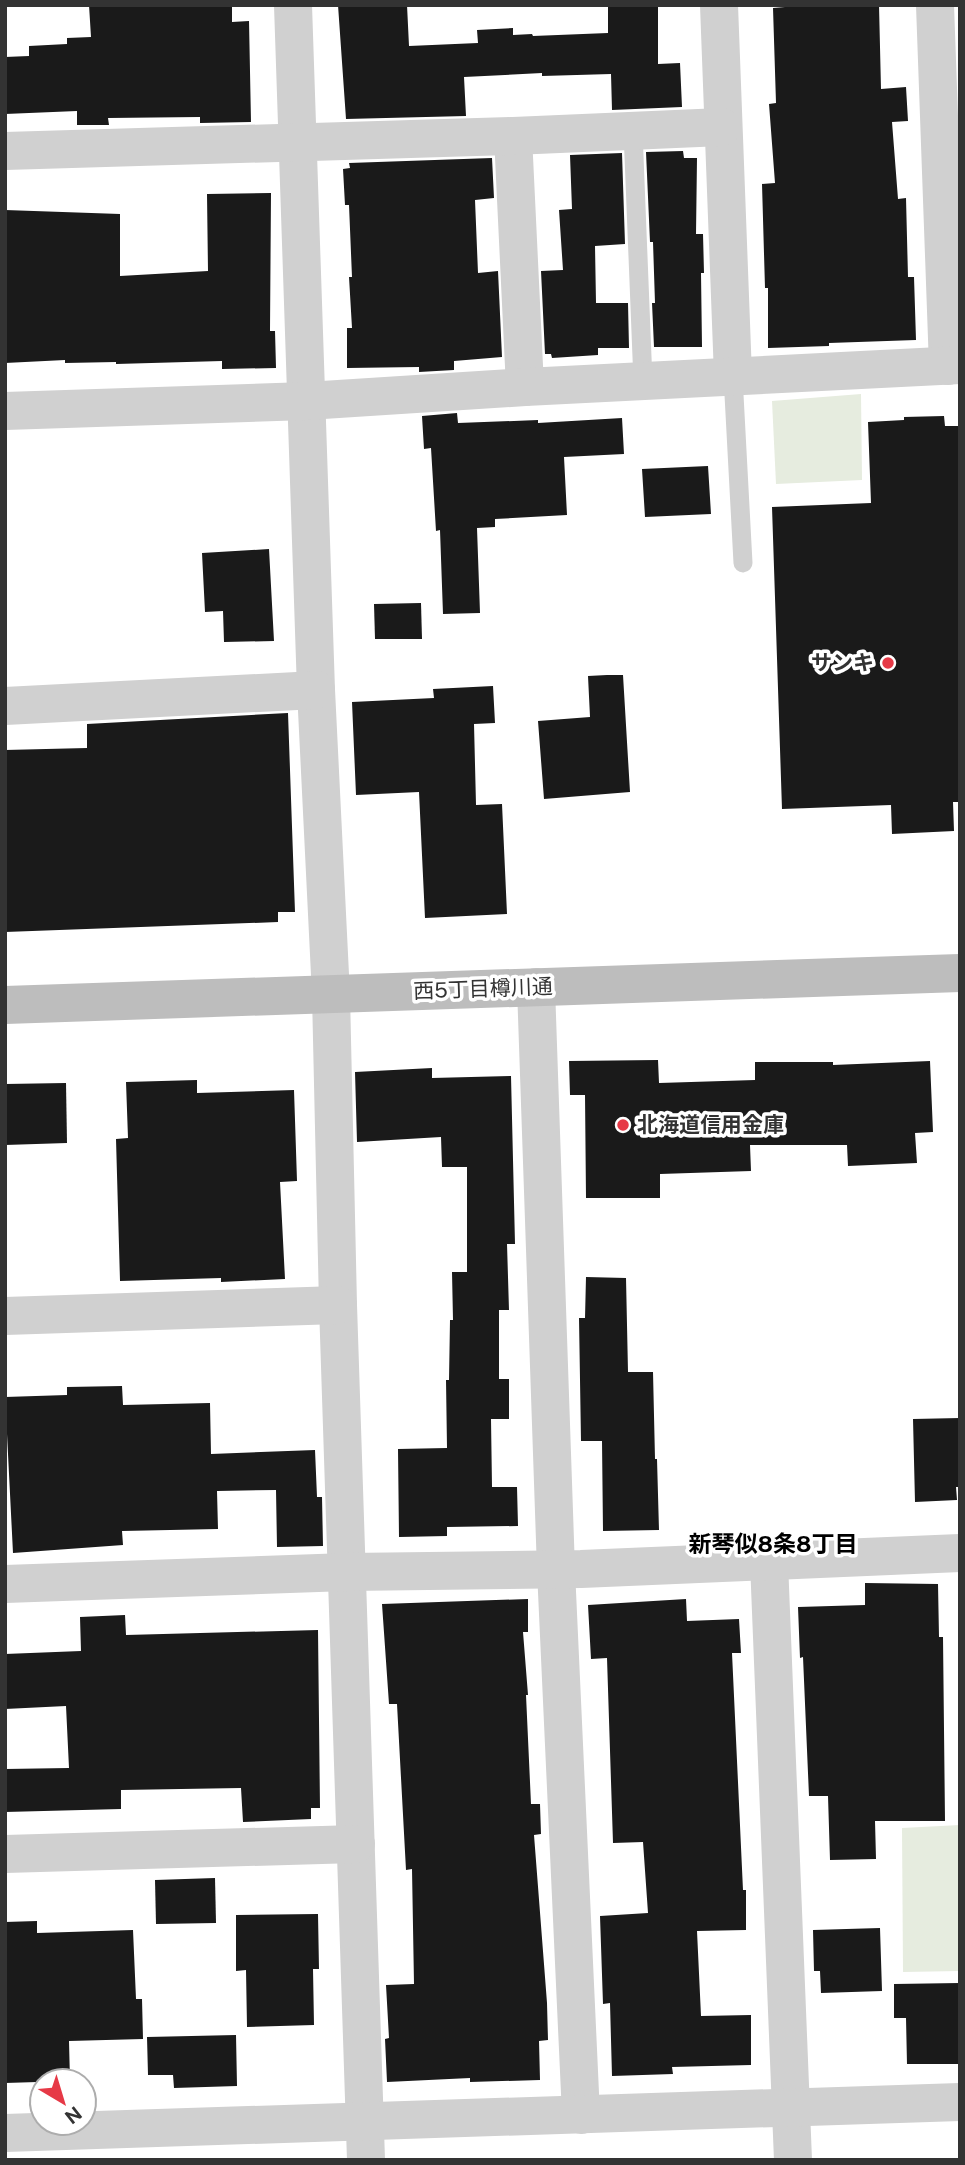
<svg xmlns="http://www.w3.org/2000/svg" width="965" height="2165" viewBox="0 0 965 2165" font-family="'Public Sans','Noto Sans JP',sans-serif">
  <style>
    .green { fill: #e6ecdf }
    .building { fill: #1a1a1a }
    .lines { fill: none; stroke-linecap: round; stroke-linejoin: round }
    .service { stroke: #d0d0d0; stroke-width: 19 }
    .minor { stroke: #d0d0d0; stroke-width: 38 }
    .secondary { stroke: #bdbdbd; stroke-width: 38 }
    .poi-dot { fill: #e63946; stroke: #fff; stroke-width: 2.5 }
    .labels { text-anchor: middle; stroke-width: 7; stroke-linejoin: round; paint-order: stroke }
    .poi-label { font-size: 21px; font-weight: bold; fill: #333; stroke: #fff; text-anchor: end }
    .street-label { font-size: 21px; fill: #333; stroke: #fff }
    .neighbourhood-label { font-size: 23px; font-weight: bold; fill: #000; stroke: #fff }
  </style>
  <rect width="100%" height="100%" fill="#fff"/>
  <g class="green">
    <path d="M861,394L862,480L776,484L772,401Z"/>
    <path d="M960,1825V1971L903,1972L902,1828Z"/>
  </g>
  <g class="building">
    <path d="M89,5H232V22L249,21L251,122L200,123V117L108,118L109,125H77V111L5,114V57L29,56V46L67,44V38L91,37Z"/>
    <path d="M338,5H407L409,46L478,43L477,30L513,28V35L532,34L533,36L608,33V5H658V64L680,63L682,107L612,110L611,74L542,76V73L464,77L466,116L346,119Z"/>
    <path d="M809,5H879L881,89L906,87L908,121L892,122L898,199L906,198L908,277H914L916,340L829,343V346L768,348V288H765L762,184L775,183L769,104L776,103L773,8Z"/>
    <path d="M683,151L684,158H697L696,234H703L704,273H701L702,347H654L652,303H655L653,242H650L646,152Z"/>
    <path d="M622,153L625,244L595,246L596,303H628L629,348H598V355L552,358L551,354H545L541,271L563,270L559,210L572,209L570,155Z"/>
    <path d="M492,158L494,198L475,200L478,273L498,271L502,357L454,361V370L419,372V367L347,368V328H352L349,277H352L349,205H345L343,169L350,168L349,163Z"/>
    <path d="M271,193L270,331H275L276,368L222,369V361L116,364V362L65,363V360L5,363V210L120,214V276L208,271L207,194Z"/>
    <path d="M457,413L458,423L538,420V423L622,418L624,454L564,457L567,515L495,519V527L477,528L480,613L443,614L440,530L436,531L431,448L424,449L422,416Z"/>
    <path d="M944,416L945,426H960V802H953L954,831L892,834L891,805L782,809L772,507L871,503L868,422L904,420V417Z"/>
    <path d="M708,466L711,514L645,517L642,469Z"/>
    <path d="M269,549L274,641L224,642L223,611L205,612L202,553Z"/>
    <path d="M421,603L422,639H375L374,604Z"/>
    <path d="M607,675H623L630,792L544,799L538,721L590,717L588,676Z"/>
    <path d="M493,686L495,723L474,724L476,805L502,804L507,914L425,918L419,792L356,795L352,702L434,698L433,689Z"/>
    <path d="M288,713L295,912H278V922L5,932V750L87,748V724Z"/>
    <path d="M658,1060L659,1083L755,1080V1062H833V1065L930,1061L933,1132L915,1133L917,1163L848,1166L847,1145H750L751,1171L660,1174V1198H586L585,1095H570L569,1061Z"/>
    <path d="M432,1068V1078L511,1076L515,1244H507L509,1310H499V1379H509V1419H491L492,1487H517L518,1526L447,1527V1536L399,1537L398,1449L447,1448L446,1380H449L450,1320H453L452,1272H467V1167H442L441,1137L357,1142L355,1072Z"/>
    <path d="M197,1080V1093L294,1090L297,1181L280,1182L285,1279L221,1282V1278L120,1281L116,1139L128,1138L126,1082Z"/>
    <path d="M66,1083L67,1143L5,1145V1084Z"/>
    <path d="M586,1277L626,1278L628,1372H653L655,1459H657L659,1530L603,1531L602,1441H581L579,1318H585Z"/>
    <path d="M122,1386L123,1405L210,1403L211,1454L315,1450L317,1497H322L323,1546L277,1547L276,1490L217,1491L218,1529L122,1531L123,1545L13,1553L7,1434H5V1397L67,1395V1387Z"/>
    <path d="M960,1418V1487H956L957,1500L915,1502L913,1419Z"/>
    <path d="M865,1583L938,1584L939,1637H943L945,1821H875L876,1859L830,1860L828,1796H809L803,1657L800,1658L798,1607L865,1605Z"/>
    <path d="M528,1599V1632H523L528,1695H526L531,1804H540L541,1834L534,1835L547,2003L548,2040L539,2041L540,2080L470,2082V2078L387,2082L385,2039L389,2038L386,1985L414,1984L412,1869L406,1870L397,1704H389L382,1604Z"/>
    <path d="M686,1599L687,1621L739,1619L741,1653H732L743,1890H746V1930L697,1931L701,2016L751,2015V2065L672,2067L673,2074L612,2076L610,2003L603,2004L600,1916L648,1913L643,1842L613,1843L607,1658L591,1659L588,1605Z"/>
    <path d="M125,1615L126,1635L318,1630L320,1808H311V1819L243,1822L241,1788L121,1790V1809L5,1812V1769L69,1768L66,1706L5,1709V1654L81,1651L80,1617Z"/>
    <path d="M215,1878L216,1923L156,1924L155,1880Z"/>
    <path d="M318,1914L319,1969H313L314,2025L247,2027L246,1970L236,1971V1915Z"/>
    <path d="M37,1921V1933L133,1930L136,1999H142L143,2039L69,2041L70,2081L5,2083V1922Z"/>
    <path d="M880,1928L882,1991L821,1993L820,1971H814L813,1930Z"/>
    <path d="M960,1983V2064H907L906,2018H894V1984Z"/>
    <path d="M236,2035L237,2086L174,2088L173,2075H148L147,2037Z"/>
  </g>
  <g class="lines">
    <g class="service">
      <path d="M633,131L643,382"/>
      <path d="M733,376L743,563"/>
    </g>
    <g class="minor">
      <path d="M293,5L316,690L331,995L338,1305L366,2160"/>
      <path d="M719,5L733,376"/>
      <path d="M935,5L948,366"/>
      <path d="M513,136L525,387"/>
      <path d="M5,151L513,136L722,127"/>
      <path d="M5,411L307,401L525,387L960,365"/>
      <path d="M5,706L316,690"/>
      <path d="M536,987L556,1570L581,2115"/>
      <path d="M5,1316L338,1305"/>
      <path d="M769,1562L793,2160"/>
      <path d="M5,1584L347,1572L581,1569L960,1553"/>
      <path d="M5,1854L356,1844"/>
      <path d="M5,2133L960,2102"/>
    </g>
    <path class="secondary" d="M5,1005L960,973"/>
  </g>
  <g class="poi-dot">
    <circle cx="888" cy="663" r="7"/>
    <circle cx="623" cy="1125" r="7"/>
  </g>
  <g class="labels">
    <g class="poi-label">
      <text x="874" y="670">サンキ</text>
      <text x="637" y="1132" text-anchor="start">北海道信用金庫</text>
    </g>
    <g class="street-label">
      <text transform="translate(483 989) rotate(-2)" y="7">西5丁目樽川通</text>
    </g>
    <g class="neighbourhood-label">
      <text x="773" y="1552">新琴似8条8丁目</text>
    </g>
  </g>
  <rect width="965" height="2165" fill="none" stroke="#333333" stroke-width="14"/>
  <g transform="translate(63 2102) rotate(142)"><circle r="33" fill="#ffffff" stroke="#adadad" stroke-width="2"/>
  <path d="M0-5L12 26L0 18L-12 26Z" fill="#e63946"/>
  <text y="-10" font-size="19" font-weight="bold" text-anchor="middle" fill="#333333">N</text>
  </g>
</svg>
